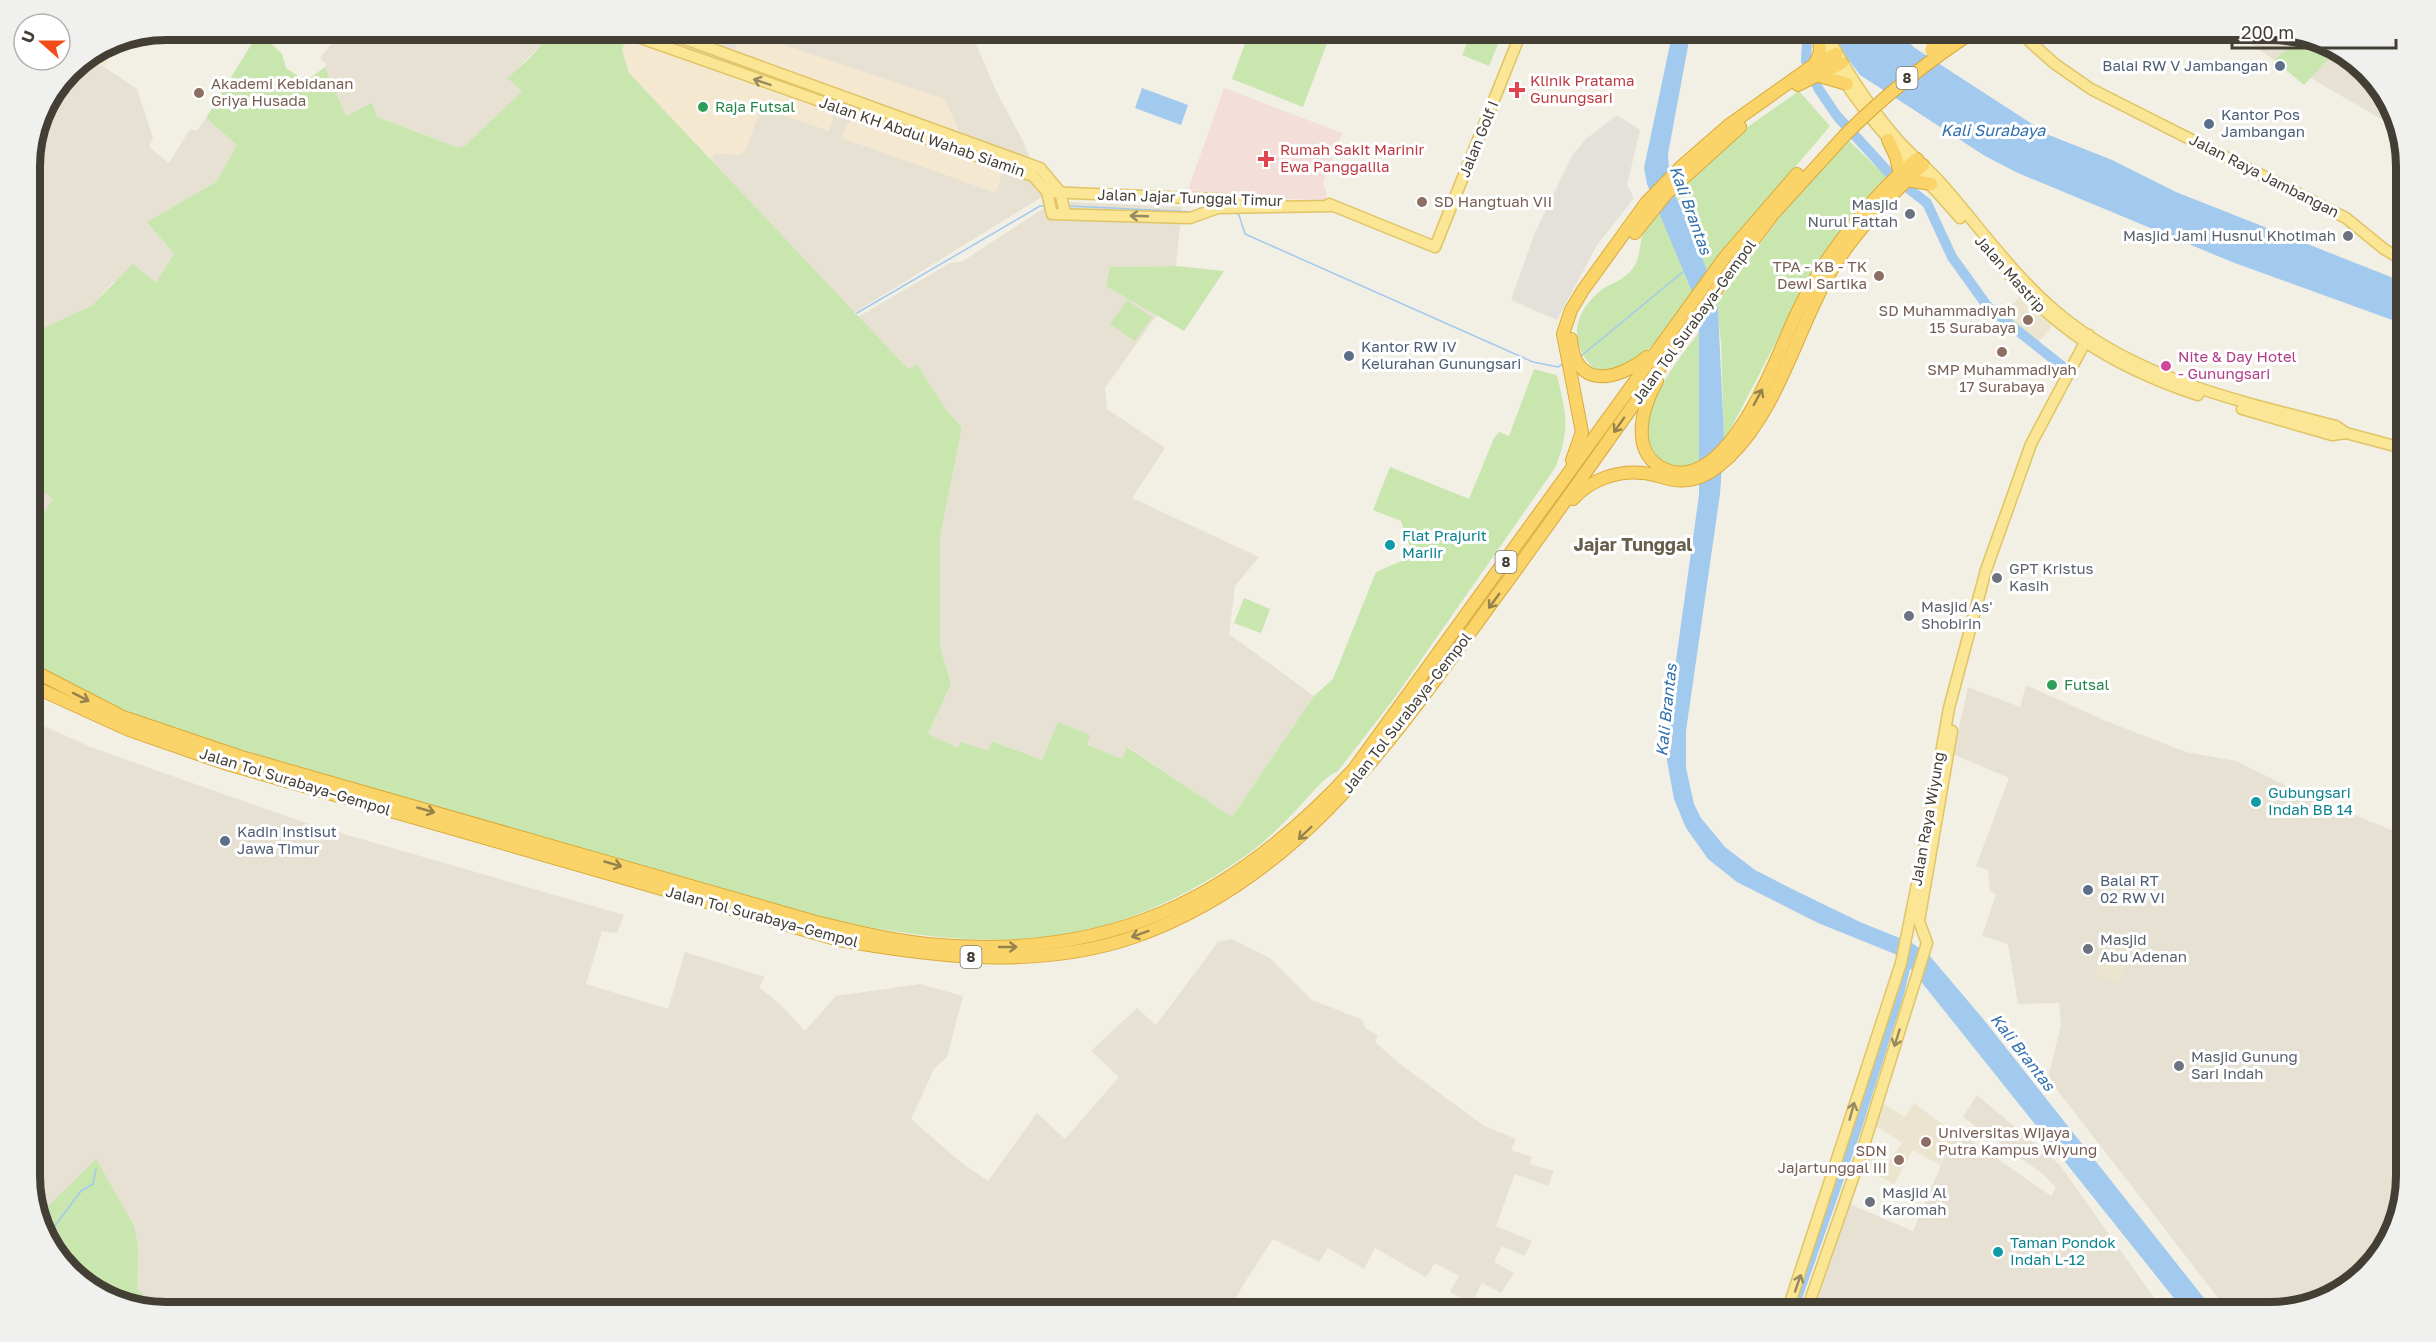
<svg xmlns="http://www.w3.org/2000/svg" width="2436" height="1342" viewBox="0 0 2436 1342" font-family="'Golos Text',sans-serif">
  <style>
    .residential { fill: #e6e1d3 }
    .commercial { fill: #f4e8d0 }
    .industrial { fill: #e4e0da }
    .education { fill: #ebe5cf }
    .medical { fill: #f3ded9 }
    .green { fill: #c9e6af }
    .water { fill: #a2c9ee }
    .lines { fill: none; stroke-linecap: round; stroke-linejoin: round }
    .stream { stroke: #a2c9ee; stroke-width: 1.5 }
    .river { stroke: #a2c9ee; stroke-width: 10 }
    .major-casing { stroke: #e0c465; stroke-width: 13 }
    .highway-casing { stroke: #d9aa39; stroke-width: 14 }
    .major { stroke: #fbe695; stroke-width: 10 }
    .highway { stroke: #fad469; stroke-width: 12 }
    .highway-bridge-casing { stroke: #d9aa39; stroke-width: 14; stroke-linecap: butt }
    .highway-bridge { stroke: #fad469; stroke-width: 12 }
    .oneway { stroke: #968a60 }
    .oneway2 { stroke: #96824c }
    .service-dot { fill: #5c6f8a; stroke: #fff; stroke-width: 2 }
    .health-dot { fill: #e0444e; stroke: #fff; stroke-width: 2 }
    .education-dot { fill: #8d6e63; stroke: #fff; stroke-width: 2 }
    .leisure-dot { fill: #2e9e5b; stroke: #fff; stroke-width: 2 }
    .worship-dot { fill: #6b7280; stroke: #fff; stroke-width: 2 }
    .hotel-dot { fill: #d1479c; stroke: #fff; stroke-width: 2 }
    .culture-dot { fill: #0f9aa8; stroke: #fff; stroke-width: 2 }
    .labels { text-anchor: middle; stroke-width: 6; stroke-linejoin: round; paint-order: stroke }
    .shield { fill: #fff; stroke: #7c7972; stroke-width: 1.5 }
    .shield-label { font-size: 14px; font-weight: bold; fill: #443f35 }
    .service-label { font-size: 15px; fill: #4e5e75; stroke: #fff; text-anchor: start }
    .health-label { font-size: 15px; fill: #be3a42; stroke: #fff; text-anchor: start }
    .education-label { font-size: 15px; fill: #785e54; stroke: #fff; text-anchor: start }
    .leisure-label { font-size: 15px; fill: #27864d; stroke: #fff; text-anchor: start }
    .street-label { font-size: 15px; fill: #443f35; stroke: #fff }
    .worship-label { font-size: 15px; fill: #5b616d; stroke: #fff; text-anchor: start }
    .hotel-label { font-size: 15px; fill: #b23c85; stroke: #fff; text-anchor: start }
    .culture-label { font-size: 15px; fill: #0d838f; stroke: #fff; text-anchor: start }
    .water-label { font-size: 16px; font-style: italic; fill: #316fad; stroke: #fff }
    .quarter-label { font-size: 18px; font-weight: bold; fill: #675e4c; stroke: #fff }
    .rim { fill: none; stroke: #443f35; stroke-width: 8 }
  </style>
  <rect width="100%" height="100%" fill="#f2efe5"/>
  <g class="residential">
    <path d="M342,30H554L555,31L508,78L522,91L466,146L459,148L377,117L346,116L325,67L327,65L320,58Z"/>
    <path d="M608,30H970L997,93L1023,141L1045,195L854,313L629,73L626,37Z"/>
    <path d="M2246,30H2269L2298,38L2274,60L2240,36Z"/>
    <path d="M2338,49L2383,91L2395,127L2309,77Z"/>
    <path d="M89,57L137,89L153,138L149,147L169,163L190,129L197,131L206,118L237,145L216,182L147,222L174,254L156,284L113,282L91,306L30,334V158L41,114L52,98L64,94L79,64Z"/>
    <path d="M1068,202L1182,207L1176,266L1110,267L1106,286L1157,315L1105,388L1107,409L1165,448L1132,498L1259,557L1235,586L1229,634L1314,696L1232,817L1128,747L1122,759L1086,745L1058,723L1042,760L993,741L988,752L962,742L959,748L928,735L951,684L940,646V537L962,428L945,408L917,364L908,370L858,317L950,263L963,261L1047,206Z"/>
    <path d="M30,482L54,499L41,517L30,509Z"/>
    <path d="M2026,685L2106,721L2186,752L2236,761L2303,794L2406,836V1176L2388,1243L2338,1294L2270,1312H2229L2048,1078L2061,1025L2059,1003L2018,1004L2008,944L1982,936L1996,894L1990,891L1988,870L1976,866L2009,778L1953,754L1968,687L2020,707Z"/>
    <path d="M30,720L93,748L306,823L624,915L617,933L602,931L586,984L668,1009L685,952L765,977L759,987L780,1004L805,1031L836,996L920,984L963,996L947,1057L934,1069L911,1119L963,1164L988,1181L1037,1113L1065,1139L1119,1077L1091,1051L1137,1008L1156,1025L1218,942L1231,939L1270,958L1312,1000L1363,1020L1365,1028L1378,1036L1375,1042L1400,1064L1484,1126L1516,1139L1511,1150L1532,1157L1529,1164L1554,1171L1548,1186L1515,1174L1496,1226L1532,1241L1524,1256L1502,1246L1494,1262L1514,1273L1501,1293L1482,1283L1472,1303L1450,1292L1459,1276L1435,1263L1426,1277L1375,1248L1364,1269L1328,1248L1319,1262L1273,1239L1243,1285L1229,1312H167L99,1294L53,1251L30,1184Z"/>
    <path d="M1977,1095L2060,1165L2164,1312H1814L1849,1204L1913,1231L1956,1130L2051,1196L2056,1188L2043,1174L1963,1117Z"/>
  </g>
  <g class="commercial">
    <path d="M667,30H726L721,46Z"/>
    <path d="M740,30L945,99L959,132L734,54Z"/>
    <path d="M627,37L832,112L833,119L829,131L761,108L745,152L738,155L715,153L710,159L629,73L622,50Z"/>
    <path d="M126,38L104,67L89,57L115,40Z"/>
    <path d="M857,120L1003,169L998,189L993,192L842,138L847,123Z"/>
  </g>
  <path class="industrial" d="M1617,115L1640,130L1627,185L1634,198L1597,245L1557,320L1511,300L1534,235L1572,156L1586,139Z"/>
  <g class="education">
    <path d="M2021,295L2053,325L2038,343L2001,315Z"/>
    <path d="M2118,943L2132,950L2117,983L2094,974Z"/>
    <path d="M1914,1103L1955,1134L1940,1165L1913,1150L1894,1184L1860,1166L1865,1154L1887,1165L1902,1143L1904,1144L1871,1123L1884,1104L1905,1117Z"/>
  </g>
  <path class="medical" d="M1224,88L1342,133L1323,183L1326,191V200L1186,196Z"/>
  <g class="green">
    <path d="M554,30H608L627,37L622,50L629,73L908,369L917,364L945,408L962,428L940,537V646L951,684L928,734L958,748L961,742L988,751L992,741L1042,760L1058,722L1090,735L1087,745L1122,759L1127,747L1232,817L1314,696L1333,679L1376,572L1413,556L1401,521L1373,510L1390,467L1469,499L1494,438L1499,432L1509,436L1534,369L1557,375C1566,415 1571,428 1555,468L1393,700L1338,771C1321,779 1311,795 1298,808C1283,824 1266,841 1248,854C1107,954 989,953 827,919L247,754L170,728L96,698L30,661V509L41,517L53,499L30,482V334L91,306L133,264L156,283L174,254L147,222L216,182L237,145L206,118L259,32L282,54L286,68L306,81L325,67L346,116L372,103L377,117L459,148L466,145L522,91L507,78L530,58Z"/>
    <path d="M1250,30H1332L1303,107L1232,79Z"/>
    <path d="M1473,30H1504L1489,66L1462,55Z"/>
    <path d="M2298,38L2338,49L2304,85L2274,60Z"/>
    <path d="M1799,91L1830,126L1707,271L1685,214L1675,196L1729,140Z"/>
    <path d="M1848,140L1889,179L1819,259L1724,442L1721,342L1716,304L1809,178Z"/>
    <path d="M1659,210L1693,294C1668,325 1641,376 1595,370C1569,344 1571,316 1600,291C1610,283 1624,281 1633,268C1641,257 1639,245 1643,233C1646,226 1654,217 1659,210Z"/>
    <path d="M1177,266L1224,271L1184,331L1106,286L1110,267Z"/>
    <path d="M1127,300L1152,317L1135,341L1110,324Z"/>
    <path d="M1699,332L1700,461C1686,467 1674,469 1661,460C1618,431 1680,358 1699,332Z"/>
    <path d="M1244,598L1270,609L1261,633L1234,623Z"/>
    <path d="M96,1159L134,1226L138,1247L137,1289L165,1311L99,1294L53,1251L40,1214Z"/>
  </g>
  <g class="water">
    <path d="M1673,30H1691L1668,154L1669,171L1675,196L1685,214L1706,268L1718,310L1724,437L1720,494L1686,731V768L1694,804L1701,818L1725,847L1755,870L1790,888L1860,922L1912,943L1929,955L1984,1020L2215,1312H2185L1911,969L1895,954L1818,923L1737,882L1708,859L1686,828L1674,799L1666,755L1671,696L1699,495V332L1693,294L1647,184L1644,168Z"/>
    <path d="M1832,30H1894L1915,48L2049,135L2112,160L2176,192L2406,283V325L2232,262L2018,173L1985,156L1860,75L1843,52Z"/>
    <path d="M1142,88L1188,105L1181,125L1135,108Z"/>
  </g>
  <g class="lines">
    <g class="stream">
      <path d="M1069,206L1193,212"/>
      <path d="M1236,213L1239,215L1245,234L1533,362L1558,367L1563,364"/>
      <path d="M857,313L1040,206H1046"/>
      <path d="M1581,356L1684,271"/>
      <path d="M48,1235L81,1191L93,1184L96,1169"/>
    </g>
    <g class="river">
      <path d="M1804,30L1807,41L1806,61L1818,88L1837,116L1891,175L1927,203L1952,257L1988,307L2062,366"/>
      <path d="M1792,1312L1855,1133L1898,997L1909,953"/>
    </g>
    <defs>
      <g id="major">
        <path d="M618,30L1033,176L1047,192L1052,214L1190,218L1218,208L1333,206"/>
        <path d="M660,30L1040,168L1060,192L1065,213"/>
        <path d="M1825,30C1842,66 1871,109 1897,139C1910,154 1926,167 1939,181C1980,227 2015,279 2064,318C2141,380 2242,402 2336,426L2346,433L2406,449"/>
        <path d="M2017,30L2055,64L2091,89L2346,218L2384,249L2406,262"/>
        <path d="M1820,36C1851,108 1910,160 1960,218"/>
        <path d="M1047,192L1262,201"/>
        <path d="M1329,204L1435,247L1522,30"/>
        <path d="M1994,257C2052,328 2111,366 2198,395"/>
        <path d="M2242,409L2332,435L2346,433"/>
        <path d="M1787,1312L1901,963L1923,855L1949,708L1986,570L2031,444L2089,335"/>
        <path d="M1806,1312L1859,1161L1927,943L1919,921L1952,731"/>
      </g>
      <g id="highway">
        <path d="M1815,64L1820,52L1819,33"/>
        <path d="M1816,75L1847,84"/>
        <path d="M1798,85L1842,63"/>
        <path d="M1888,140L1896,157L1900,175"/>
        <path d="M1907,180L1931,184"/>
        <path d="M1635,233L1667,193L1740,127"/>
        <path d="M1571,339C1575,390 1617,381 1647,357"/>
        <path d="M1657,381C1647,399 1640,417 1642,437C1643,451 1651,463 1664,469C1727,497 1776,358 1795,317C1805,296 1816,276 1829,257C1853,223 1884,185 1917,159"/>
        <path d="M1572,460L1582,432L1563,334L1571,310L1583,290L1646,203L1683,165L1729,125L1815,64L1836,54"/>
        <path d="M1573,499C1590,480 1617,470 1643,473C1657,474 1673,483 1688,480C1705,478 1718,467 1730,456C1776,412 1796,335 1826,280C1849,237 1888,198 1923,165"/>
        <path d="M30,669L123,717L238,756L816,922C853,931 890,940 927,944C1107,962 1234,900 1354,769L1725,257L1797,174"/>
        <path d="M30,685L129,730L224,763L839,940C936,957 1038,970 1134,937C1302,878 1395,735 1496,597C1576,488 1653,375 1734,266L1774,213L1845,135"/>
      </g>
    </defs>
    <use href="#major" class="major-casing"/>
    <use href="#highway" class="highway-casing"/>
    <use href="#major" class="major"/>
    <use href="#highway" class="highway"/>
    <defs>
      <g id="highway-bridge">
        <path d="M1931,50L1960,30"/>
        <path d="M1845,135C1885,95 1928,61 1976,30"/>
      </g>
    </defs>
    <use href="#highway-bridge" class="highway-bridge-casing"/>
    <use href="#highway-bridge" class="highway-bridge"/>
  </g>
  <defs><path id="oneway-shaft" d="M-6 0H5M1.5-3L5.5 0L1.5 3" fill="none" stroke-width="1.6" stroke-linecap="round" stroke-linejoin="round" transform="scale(1.5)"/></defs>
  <g class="oneway">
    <use href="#oneway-shaft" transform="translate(762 82) rotate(-161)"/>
    <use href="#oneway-shaft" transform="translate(1139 216) rotate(-178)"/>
    <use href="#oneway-shaft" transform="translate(1897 1038) rotate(107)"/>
    <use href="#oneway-shaft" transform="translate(1852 1111) rotate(-74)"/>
    <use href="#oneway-shaft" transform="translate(1798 1283) rotate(-71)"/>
  </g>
  <g class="oneway2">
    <use href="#oneway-shaft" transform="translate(1758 397) rotate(-62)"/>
    <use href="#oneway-shaft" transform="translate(1619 425) rotate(125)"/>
    <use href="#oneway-shaft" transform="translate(1494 601) rotate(126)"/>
    <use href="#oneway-shaft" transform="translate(81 697) rotate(27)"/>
    <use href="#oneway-shaft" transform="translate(426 810) rotate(16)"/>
    <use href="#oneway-shaft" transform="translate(1305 833) rotate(136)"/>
    <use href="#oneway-shaft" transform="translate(613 864) rotate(16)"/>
    <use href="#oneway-shaft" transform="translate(1140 934) rotate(160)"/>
    <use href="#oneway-shaft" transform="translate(1008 947)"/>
  </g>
  <g class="service-dot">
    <circle cx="2280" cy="66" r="6"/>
    <circle cx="2209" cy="124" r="6"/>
    <circle cx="1349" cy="356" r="6"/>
    <circle cx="225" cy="841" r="6"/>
    <circle cx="2088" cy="890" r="6"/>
  </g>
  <g class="health-dot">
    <path d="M1514 81h6v6h6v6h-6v6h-6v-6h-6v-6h6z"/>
    <path d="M1263 150h6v6h6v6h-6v6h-6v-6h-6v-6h6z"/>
  </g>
  <g class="education-dot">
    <circle cx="199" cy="93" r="6"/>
    <circle cx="1422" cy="202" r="6"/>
    <circle cx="1879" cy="276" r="6"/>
    <circle cx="2028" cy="320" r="6"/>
    <circle cx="2002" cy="352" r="6"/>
    <circle cx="1926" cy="1142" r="6"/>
    <circle cx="1899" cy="1160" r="6"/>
  </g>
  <g class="leisure-dot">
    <circle cx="703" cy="107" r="6"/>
    <circle cx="2052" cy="685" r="6"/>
  </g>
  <g class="worship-dot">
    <circle cx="1910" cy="214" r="6"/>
    <circle cx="2348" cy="236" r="6"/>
    <circle cx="1997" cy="578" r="6"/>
    <circle cx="1909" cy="616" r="6"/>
    <circle cx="2088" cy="949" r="6"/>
    <circle cx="2179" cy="1066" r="6"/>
    <circle cx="1870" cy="1202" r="6"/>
  </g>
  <circle class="hotel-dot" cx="2166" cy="366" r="6"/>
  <g class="culture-dot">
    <circle cx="1390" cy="545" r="6"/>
    <circle cx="2256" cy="802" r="6"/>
    <circle cx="1998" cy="1252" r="6"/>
  </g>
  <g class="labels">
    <g class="shield">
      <rect x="1896.5" y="67" width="21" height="22" rx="4.5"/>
      <rect x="1495.5" y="551" width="21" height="22" rx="4.5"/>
      <rect x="960.5" y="946" width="21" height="22" rx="4.5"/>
    </g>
    <g class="shield-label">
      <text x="1907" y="83">8</text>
      <text x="1506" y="567">8</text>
      <text x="971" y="962">8</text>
    </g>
    <g class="service-label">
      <text x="2268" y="71" text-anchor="end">Balai RW V Jambangan</text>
      <text x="2221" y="120">Kantor Pos<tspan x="2221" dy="17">Jambangan</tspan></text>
      <text x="1361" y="352">Kantor RW IV<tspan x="1361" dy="17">Kelurahan Gunungsari</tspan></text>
      <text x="237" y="837">Kadin Instisut<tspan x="237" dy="17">Jawa Timur</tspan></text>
      <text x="2100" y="886">Balai RT<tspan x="2100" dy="17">02 RW VI</tspan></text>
    </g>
    <g class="health-label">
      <text x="1530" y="86">Klinik Pratama<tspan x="1530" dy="17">Gunungsari</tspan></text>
      <text x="1280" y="155">Rumah Sakit Marinir<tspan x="1280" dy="17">Ewa Panggalila</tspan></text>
    </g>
    <g class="education-label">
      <text x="211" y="89">Akademi Kebidanan<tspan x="211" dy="17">Griya Husada</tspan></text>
      <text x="1434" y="207">SD Hangtuah VII</text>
      <text x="1867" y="272" text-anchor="end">TPA - KB - TK<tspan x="1867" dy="17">Dewi Sartika</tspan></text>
      <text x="2016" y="316" text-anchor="end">SD Muhammadiyah<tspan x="2016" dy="17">15 Surabaya</tspan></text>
      <text x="2002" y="375" text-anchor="middle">SMP Muhammadiyah<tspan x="2002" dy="17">17 Surabaya</tspan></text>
      <text x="1938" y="1138">Universitas Wijaya<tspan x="1938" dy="17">Putra Kampus Wiyung</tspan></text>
      <text x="1887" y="1156" text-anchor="end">SDN<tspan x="1887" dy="17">Jajartunggal III</tspan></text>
    </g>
    <g class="leisure-label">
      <text x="715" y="112">Raja Futsal</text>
      <text x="2064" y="690">Futsal</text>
    </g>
    <g class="street-label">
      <text transform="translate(922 137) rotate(19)" y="5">Jalan KH Abdul Wahab Siamin</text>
      <text transform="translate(1479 139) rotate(-68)" y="5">Jalan Golf I</text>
      <text transform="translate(2264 176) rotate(27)" y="5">Jalan Raya Jambangan</text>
      <text transform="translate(1190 198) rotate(2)" y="5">Jalan Jajar Tunggal Timur</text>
      <text transform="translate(2010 274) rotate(48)" y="5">Jalan Mastrip</text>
      <text transform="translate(1694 322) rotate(-54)" y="5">Jalan Tol Surabaya–Gempol</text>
      <text transform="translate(1407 713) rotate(-52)" y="5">Jalan Tol Surabaya–Gempol</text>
      <text transform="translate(295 782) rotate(17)" y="5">Jalan Tol Surabaya–Gempol</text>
      <text transform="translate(1928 819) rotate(-80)" y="5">Jalan Raya Wiyung</text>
      <text transform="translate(762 917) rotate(15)" y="5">Jalan Tol Surabaya–Gempol</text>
    </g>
    <g class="worship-label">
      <text x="1898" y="210" text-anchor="end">Masjid<tspan x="1898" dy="17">Nurul Fattah</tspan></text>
      <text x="2336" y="241" text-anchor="end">Masjid Jami Husnul Khotimah</text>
      <text x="2009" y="574">GPT Kristus<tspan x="2009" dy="17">Kasih</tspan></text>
      <text x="1921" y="612">Masjid As'<tspan x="1921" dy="17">Shobirin</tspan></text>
      <text x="2100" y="945">Masjid<tspan x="2100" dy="17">Abu Adenan</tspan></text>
      <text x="2191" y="1062">Masjid Gunung<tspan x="2191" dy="17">Sari Indah</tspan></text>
      <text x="1882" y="1198">Masjid Al<tspan x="1882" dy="17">Karomah</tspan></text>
    </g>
    <g class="hotel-label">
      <text x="2178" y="362">Nite &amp; Day Hotel<tspan x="2178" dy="17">- Gunungsari</tspan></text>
    </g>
    <g class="culture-label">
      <text x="1402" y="541">Flat Prajurit<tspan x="1402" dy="17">Mariir</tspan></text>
      <text x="2268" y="798">Gubungsari<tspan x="2268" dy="17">Indah BB 14</tspan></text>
      <text x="2010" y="1248">Taman Pondok<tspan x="2010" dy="17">Indah L-12</tspan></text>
    </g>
    <g class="water-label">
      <text x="1993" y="136">Kali Surabaya</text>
      <text transform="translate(1691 210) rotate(70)" y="6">Kali Brantas</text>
      <text transform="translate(1666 710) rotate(-84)" y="6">Kali Brantas</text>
      <text transform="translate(2023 1052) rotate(52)" y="6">Kali Brantas</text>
    </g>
    <g class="quarter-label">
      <text x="1633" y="551">Jajar Tunggal</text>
    </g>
  </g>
  <path d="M0 0H2436V1342H0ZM166 40H2270A126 126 0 0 1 2396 166V1176A126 126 0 0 1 2270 1302H166A126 126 0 0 1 40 1176V166A126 126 0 0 1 166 40Z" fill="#f0f0ef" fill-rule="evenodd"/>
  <path class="rim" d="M166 40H2270A126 126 0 0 1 2396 166V1176A126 126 0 0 1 2270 1302H166A126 126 0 0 1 40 1176V166A126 126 0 0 1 166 40Z"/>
  <g transform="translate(42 42) rotate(291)"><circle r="28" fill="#ffffff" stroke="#b4b2ae" stroke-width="1.5"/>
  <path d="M0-4.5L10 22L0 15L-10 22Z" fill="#f44b1a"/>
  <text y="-9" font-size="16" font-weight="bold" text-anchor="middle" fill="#443f35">U</text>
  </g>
  <path d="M2232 39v9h164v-9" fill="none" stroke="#443f35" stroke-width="3"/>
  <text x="2241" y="39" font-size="18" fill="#443f35" stroke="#ffffff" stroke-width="4.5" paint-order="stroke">200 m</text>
</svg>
